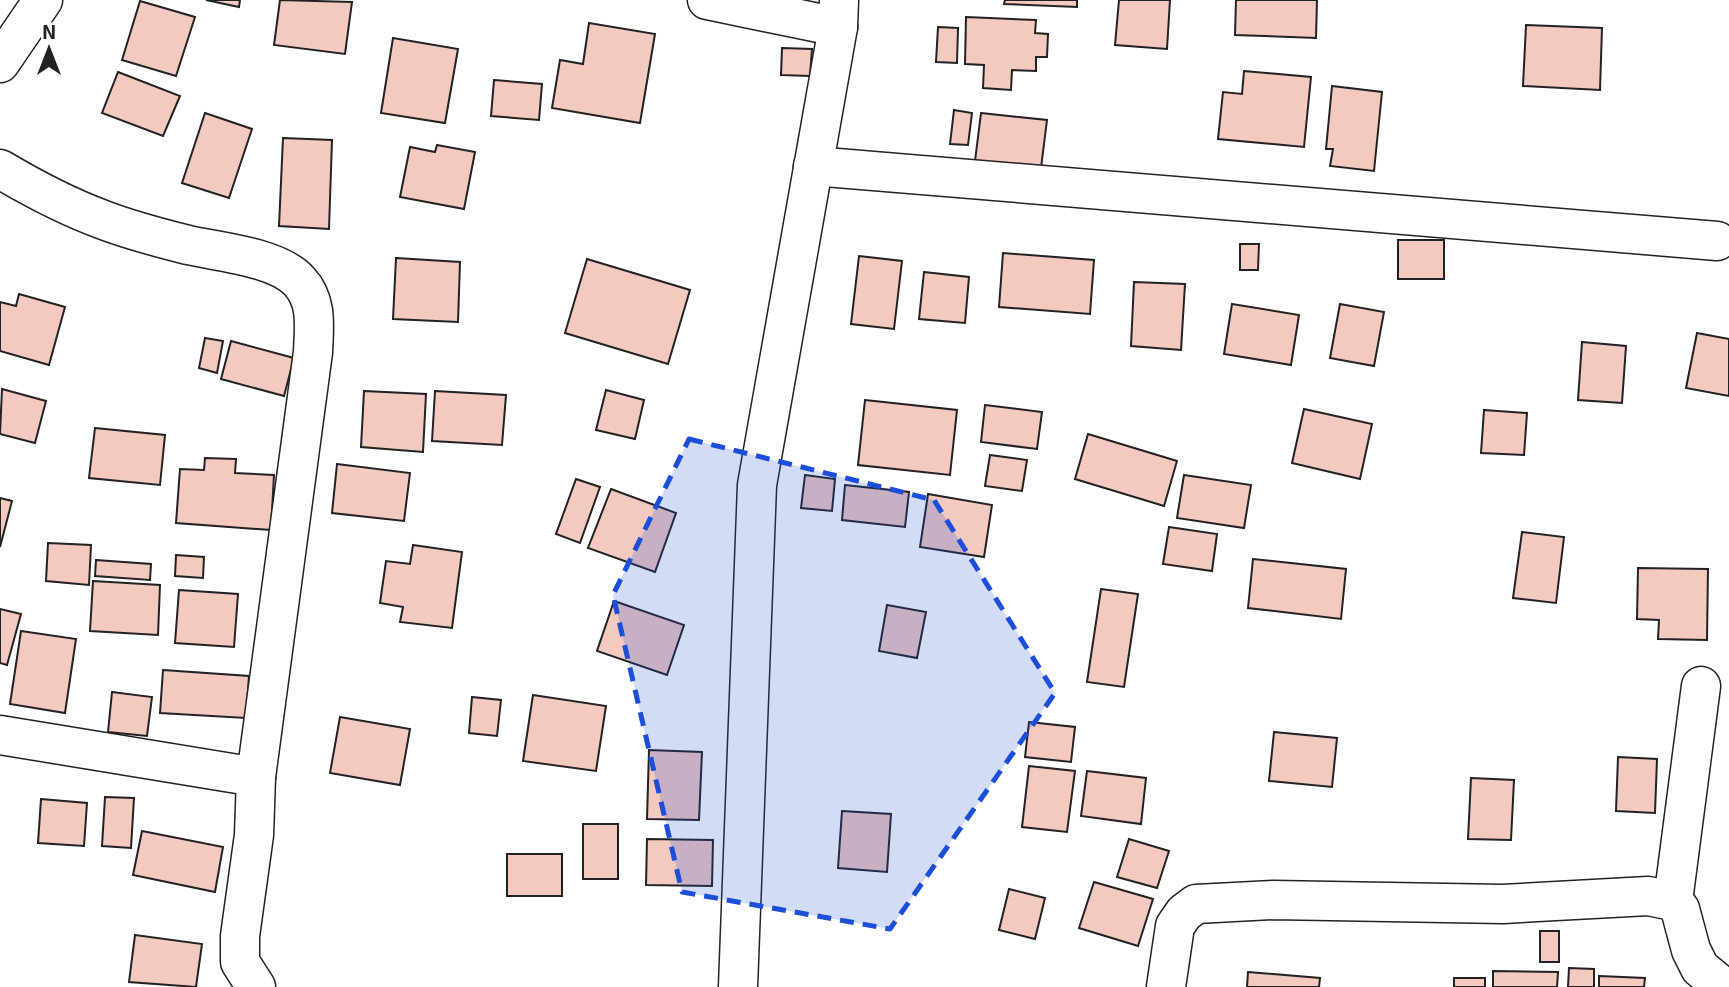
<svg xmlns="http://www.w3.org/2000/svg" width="1729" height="987" viewBox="0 0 1729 987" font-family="'Exo 2',sans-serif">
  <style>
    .building { fill: #f3c9c0; stroke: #222; stroke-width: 2 }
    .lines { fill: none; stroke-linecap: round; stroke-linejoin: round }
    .minor-casing { stroke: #222; stroke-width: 41 }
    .minor { stroke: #fff; stroke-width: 38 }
    .marked { fill: #1d4ed8; fill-opacity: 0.2; stroke: #1d4ed8; stroke-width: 5; stroke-dasharray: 14 9; stroke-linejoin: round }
  </style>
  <rect width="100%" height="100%" fill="#fff"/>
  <g class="building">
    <path d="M206,0H240L239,7Z"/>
    <path d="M280,0L352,2L345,54L274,45Z"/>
    <path d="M1005,0H1077V7L1004,4Z"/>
    <path d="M1119,0H1170L1167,49L1115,45Z"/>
    <path d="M1236,0H1317L1316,38L1235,35Z"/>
    <path d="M140,1L195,17L176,76L122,60Z"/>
    <path d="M966,17L1036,20L1035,33L1048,34L1047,57H1036V71L1012,70L1011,90L983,88L984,65L965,64Z"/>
    <path d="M589,23L655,34L640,123L552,108L560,60L583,64Z"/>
    <path d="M1526,25L1602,28L1600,90L1523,86Z"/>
    <path d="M938,27L958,28L957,63L936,62Z"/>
    <path d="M393,38L458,49L445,123L381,113Z"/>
    <path d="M782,48L812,49L810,76L781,75Z"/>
    <path d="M1244,71L1311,77L1304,147L1218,139L1223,92L1242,94Z"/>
    <path d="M118,72L180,96L163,136L102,113Z"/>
    <path d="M494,80L542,84L539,120L491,116Z"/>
    <path d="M1332,86L1382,92L1374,171L1330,166L1333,149H1326Z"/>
    <path d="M954,110L972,113L968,145L950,144Z"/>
    <path d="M205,113L252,129L229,198L182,183Z"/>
    <path d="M981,113L1047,120L1041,168L975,161Z"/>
    <path d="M283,138L332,140L329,229L279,226Z"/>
    <path d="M437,145L475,152L464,209L400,197L410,147L435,152Z"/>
    <rect x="1398" y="240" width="46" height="39"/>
    <path d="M1240,244H1259L1258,270H1240Z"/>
    <path d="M1003,253L1094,260L1090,314L999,307Z"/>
    <path d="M859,256L902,261L894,329L851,324Z"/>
    <path d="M396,258L460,262L458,322L393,319Z"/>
    <path d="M587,259L690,290L668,364L565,333Z"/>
    <path d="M924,272L969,277L965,323L919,319Z"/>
    <path d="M1134,282L1185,284L1181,350L1131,346Z"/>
    <path d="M19,294L65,307L49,365L0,351V302L16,306Z"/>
    <path d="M1232,304L1299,315L1291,365L1224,354Z"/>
    <path d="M1340,304L1384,312L1374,366L1330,358Z"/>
    <path d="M1697,333L1729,339V396L1686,388Z"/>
    <path d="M205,338L223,341L217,373L199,368Z"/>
    <path d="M231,341L294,358L284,396L221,379Z"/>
    <path d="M1582,342L1626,346L1622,403L1578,400Z"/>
    <path d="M2,389L46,401L35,443L0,434Z"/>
    <path d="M606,390L644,400L635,439L596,430Z"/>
    <path d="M364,391L426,394L423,452L361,447Z"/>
    <path d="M435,391L506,395L502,445L432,441Z"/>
    <path d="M865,400L957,410L950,475L858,465Z"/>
    <path d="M985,405L1042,412L1037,449L981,442Z"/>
    <path d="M1304,409L1372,424L1360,479L1292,463Z"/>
    <path d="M1484,410L1527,413L1524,455L1481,453Z"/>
    <path d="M95,428L165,435L160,485L89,478Z"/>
    <path d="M1088,434L1177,461L1164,506L1075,479Z"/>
    <path d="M990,455L1027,460L1022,491L985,486Z"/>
    <path d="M205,458L236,459L235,473L274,475L271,530L176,523L180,469L204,470Z"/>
    <path d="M337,464L410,473L404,521L332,513Z"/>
    <path d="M805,475L835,479L832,511L801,508Z"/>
    <path d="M1184,475L1251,485L1244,528L1177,518Z"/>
    <path d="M576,479L600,487L580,543L556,534Z"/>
    <path d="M845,485L909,492L905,527L842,520Z"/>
    <path d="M611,489L676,513L655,572L588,548Z"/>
    <path d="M928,494L992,505L984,557L920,547Z"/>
    <path d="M0,498L12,501L0,547Z"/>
    <path d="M1169,527L1217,534L1212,571L1163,564Z"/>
    <path d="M1522,532L1564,537L1556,603L1513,598Z"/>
    <path d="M48,543L91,545L89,585L46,581Z"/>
    <path d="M413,545L462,552L452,628L400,622L403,607L380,603L386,561L410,564Z"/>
    <path d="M176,555L204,557L203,578L175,576Z"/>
    <path d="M1253,559L1346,569L1341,619L1248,608Z"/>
    <path d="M96,560L151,564L150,580L95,576Z"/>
    <path d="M1638,568L1708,569L1707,640L1658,639L1659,620L1637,619Z"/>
    <path d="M93,581L160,585L158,635L90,631Z"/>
    <path d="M1101,589L1138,594L1124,687L1087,682Z"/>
    <path d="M179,590L238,594L234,647L175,643Z"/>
    <path d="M614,601L684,625L667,675L597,651Z"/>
    <path d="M887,605L926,612L917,658L879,651Z"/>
    <path d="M0,609L21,614L7,665L0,663Z"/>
    <path d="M21,631L76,639L65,713L10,704Z"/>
    <path d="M163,670L249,676L246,718L160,713Z"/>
    <path d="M112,692L152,697L147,736L108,732Z"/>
    <path d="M533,695L606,706L596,771L523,761Z"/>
    <path d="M472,697L501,700L497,736L469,733Z"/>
    <path d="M340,717L410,729L400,785L330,773Z"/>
    <path d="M1029,722L1075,727L1071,762L1025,757Z"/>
    <path d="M1274,732L1337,738L1332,787L1269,781Z"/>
    <path d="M649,750L702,752L699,820L647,819Z"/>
    <path d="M1618,757L1657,759L1655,813L1616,811Z"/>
    <path d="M1029,766L1075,771L1067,832L1022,827Z"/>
    <path d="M1087,771L1146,778L1141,824L1081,816Z"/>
    <path d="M1471,778L1514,780L1511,840L1468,839Z"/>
    <path d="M105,797L134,798L131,848L102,846Z"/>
    <path d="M41,799L87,803L84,846L38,843Z"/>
    <path d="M842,811L891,814L887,872L838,868Z"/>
    <rect x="583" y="824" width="35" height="55"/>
    <path d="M142,831L223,847L215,892L133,875Z"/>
    <path d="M647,839L713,840L712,886L646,885Z"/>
    <path d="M1129,839L1169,851L1157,888L1117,877Z"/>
    <rect x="507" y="854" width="55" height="42"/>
    <path d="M1094,882L1153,899L1138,946L1079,928Z"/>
    <path d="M1009,889L1045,898L1035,939L999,930Z"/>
    <rect x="1540" y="931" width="19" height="31"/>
    <path d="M135,935L202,944L196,987L129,982Z"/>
    <path d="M1569,968L1594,969V987H1568Z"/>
    <path d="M1493,971L1558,972L1557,987H1493Z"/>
    <path d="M1248,972L1320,978L1319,987H1247Z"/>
    <path d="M1599,976L1645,978L1644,987H1599Z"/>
    <rect x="1454" y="978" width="31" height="9"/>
  </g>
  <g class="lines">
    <defs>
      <g id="minor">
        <path d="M707,0L838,27"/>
        <path d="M0,63L43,0"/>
        <path d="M813,166L1717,241"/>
        <path d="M0,169C32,188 66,206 101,219C129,230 160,238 188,245C220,252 277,257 299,281C318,301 314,327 313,352L256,777"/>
        <path d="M0,735L256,777L254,835L240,936V962L256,987"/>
        <path d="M1673,901L1701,686"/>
        <path d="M738,987L757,485L838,27L839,0"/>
        <path d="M1166,987L1175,926L1184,913L1196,904L1273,900L1503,904L1648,896L1673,901L1680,909L1691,950L1700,968L1723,987"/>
      </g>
    </defs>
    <use href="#minor" class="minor-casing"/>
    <use href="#minor" class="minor"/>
  </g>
  <path class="marked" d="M689,439L934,500L1055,693L890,929L682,892L613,595Z"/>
  <g transform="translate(49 49)" stroke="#ffffff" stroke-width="5" paint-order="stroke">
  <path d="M0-5L12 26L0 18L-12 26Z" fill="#222222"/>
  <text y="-10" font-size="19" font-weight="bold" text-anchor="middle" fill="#222222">N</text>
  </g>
</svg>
